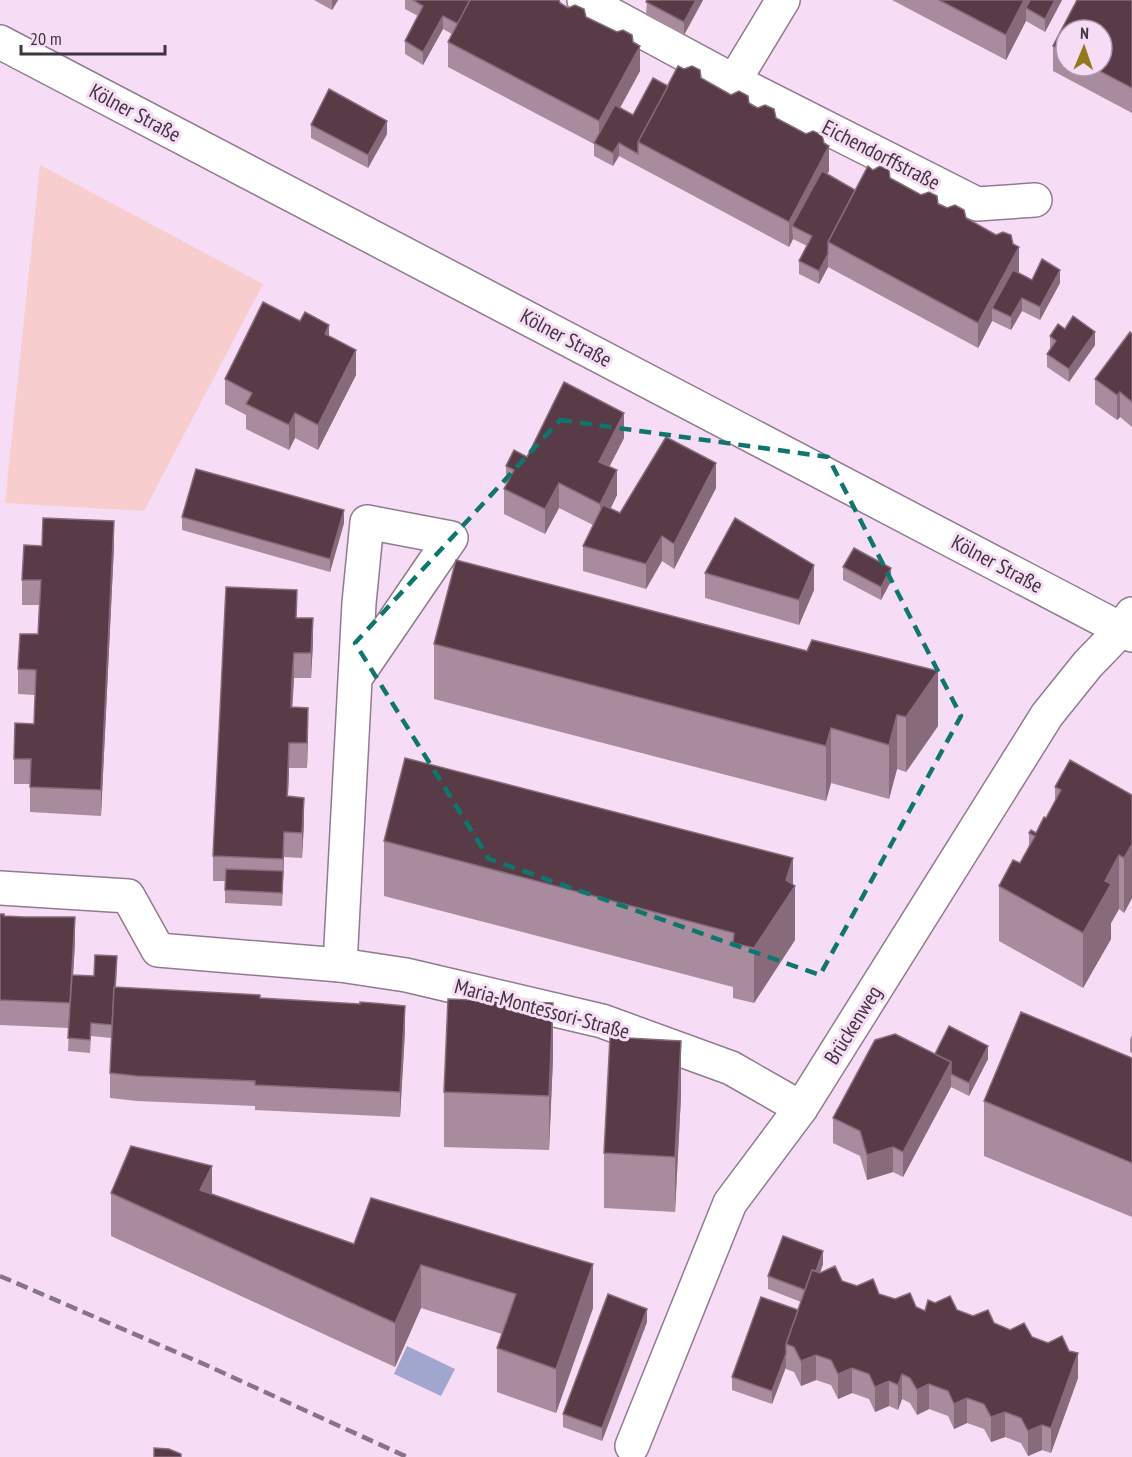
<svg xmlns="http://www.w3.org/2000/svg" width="1132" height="1457" viewBox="0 0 1132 1457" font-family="'PT Sans Narrow',sans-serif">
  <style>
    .green { fill: #f7cdcd }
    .water { fill: #a1a6ce }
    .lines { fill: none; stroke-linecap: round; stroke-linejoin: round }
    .minor-casing { stroke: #927a90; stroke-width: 36 }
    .secondary-casing { stroke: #927a90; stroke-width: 36 }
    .minor { stroke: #fff; stroke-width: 33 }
    .secondary { stroke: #fff; stroke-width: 33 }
    .rail { stroke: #867585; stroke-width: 4.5; stroke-dasharray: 12 6; stroke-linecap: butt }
    .wall { fill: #a88c9e; fill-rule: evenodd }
    .shaded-wall { fill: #886b7b }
    .building { fill: #583b47; stroke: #886b7b; stroke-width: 1.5 }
    .marked { fill: none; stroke: #0f766e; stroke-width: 4.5; stroke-dasharray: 12 8; stroke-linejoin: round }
    .labels { text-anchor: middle; stroke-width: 6; stroke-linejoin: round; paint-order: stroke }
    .street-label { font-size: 21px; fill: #3f353e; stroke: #f7dcf5 }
  </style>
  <rect width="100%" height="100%" fill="#f7dcf5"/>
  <path class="green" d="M40,165L263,284L144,511L5,503Z"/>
  <path class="water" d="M407,1346L455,1369L441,1396L394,1374Z"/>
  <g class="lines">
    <defs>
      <g id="minor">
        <path d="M584,0L734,81L783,0"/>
        <path d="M734,81L977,204L1035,200"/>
        <path d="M0,888L128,896L158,950L340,965L406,975L602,1021L731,1068L801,1108"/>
        <path d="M340,965L359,603L367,522L451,538L356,677"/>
        <path d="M632,1446L730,1203L801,1108L1047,715L1088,664L1122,629L1132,614"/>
      </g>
      <path id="secondary" d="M0,42L1132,635"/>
    </defs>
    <use href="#minor" class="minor-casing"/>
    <use href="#secondary" class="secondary-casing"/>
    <use href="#minor" class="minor"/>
    <use href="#secondary" class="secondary"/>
    <path class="rail" d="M0,1276L206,1365L407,1457"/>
  </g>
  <g class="wall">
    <path d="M314,0H338L332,10Z"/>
    <path d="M405,0H559L560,3L586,17L640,71L620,108L633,115L668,86L701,78L731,95L749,103L776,118L829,171L827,174L855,190L890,178L966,218L1019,272L1018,273L1032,280L1060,283L1040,320L1022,311L1011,330L992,321L978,348L828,267L819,284L799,274V261L807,246L793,239L789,247L619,156L613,166L594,156V144L448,67V42L452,34L443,29L423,65L405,54V41L418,16L405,9Z"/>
    <path d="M647,0H703L684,35L646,15Z"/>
    <path d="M892,0H1062L1045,32L1026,21L1006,60Z"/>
    <path d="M1077,0H1132V113L1053,71V46ZM1066,30H1102V66H1066Z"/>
    <path d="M311,125L387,134L368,168L311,138Z"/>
    <path d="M1065,329L1095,345L1069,382L1047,367V354L1050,349V336Z"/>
    <path d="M1132,334V427L1120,417L1117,420L1095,404V379Z"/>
    <path d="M329,336L356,375L318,450L295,438L289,450L246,429V415L225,404V379Z"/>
    <path d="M624,438L609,467L617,495L611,508L620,513L716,488L674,569L662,561L646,589L583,571V546L593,525L559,508L545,534L504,514V489L506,485V466L527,457Z"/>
    <path d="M182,517L344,523L330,572L182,530Z"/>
    <path d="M114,546L101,816L30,812V784H14V759L34,724L35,695L18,694V669L38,634L39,605H22V580Z"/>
    <path d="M456,560L938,726L906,772L897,769L889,799L831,783L826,801L434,699V644Z"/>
    <path d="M843,567L891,581L881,600L843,580Z"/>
    <path d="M705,573L814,590L799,625L705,598Z"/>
    <path d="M297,618L313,643L311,678H294L292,705V707L308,733L307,768H289L288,796L304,823L302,858L284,857L282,906L225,903V881H213V856Z"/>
    <path d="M1055,787L1132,795V898L1124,913L1119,909L1111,923V939L1083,988L999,941V886L1020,863L1029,846V833H1036L1046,818L1055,802Z"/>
    <path d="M384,841L793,884L795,940L754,1003L733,998V987L384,896Z"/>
    <path d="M0,914L75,942L73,975L94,976L117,969L116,987L260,998L405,1031L400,1117L255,1110V1106L137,1101L110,1098V1073L111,1038L91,1036L90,1053L68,1051L69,1028L0,1025Z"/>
    <path d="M1132,1035V1053L1130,1052V1039Z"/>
    <path d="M935,1054L988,1059L969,1096L951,1087L903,1177L893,1172L867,1180L860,1156L833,1143V1118Z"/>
    <path d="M553,1058L549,1150L444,1147V1092Z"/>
    <path d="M1132,1058V1217L984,1156V1101Z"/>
    <path d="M681,1096L675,1212L604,1208V1153Z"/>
    <path d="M111,1193L212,1194L354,1244L593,1308L556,1413L497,1392V1348L502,1334L421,1308L395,1367L111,1236Z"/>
    <path d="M823,1264L820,1273L925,1311L957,1310L1032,1337L1078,1378L1051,1453L1042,1450L1028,1456L1021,1443L1005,1437L991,1442L984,1429L967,1423L954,1429L948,1416L929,1409L917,1415L910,1403L902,1399L898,1410L889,1406L875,1412L869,1399L852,1393L838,1399L831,1385L816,1380L801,1386L794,1372L786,1369V1367L772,1404L732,1390V1377L798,1310L801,1302L768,1289V1276Z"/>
    <path d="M647,1322L602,1441L563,1427V1414Z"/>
  </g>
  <g class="shaded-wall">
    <path d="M332,0H338L332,10Z"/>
    <path d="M696,0H703L684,35V22Z"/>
    <path d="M1024,0H1037L1026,8V21L1006,60V35Z"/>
    <path d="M1055,0H1062L1045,32V19Z"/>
    <path d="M443,16V29L423,65V52Z"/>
    <path d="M640,46V71L599,146V121Z"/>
    <path d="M387,121V134L368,168V155Z"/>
    <path d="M619,143V156L613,166V153Z"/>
    <path d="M829,146V171L798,229L792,226L793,239L789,247V222Z"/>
    <path d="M1019,247V272L998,311L992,308V321L978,348V323Z"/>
    <path d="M828,254V267L819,284V271Z"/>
    <path d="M1060,270V283L1040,320V307Z"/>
    <path d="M1022,298V311L1011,330V317Z"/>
    <path d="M329,325V350L325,334Z"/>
    <path d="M1095,332V345L1069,382V369Z"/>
    <path d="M356,350V375L318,450V425Z"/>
    <path d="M1120,392V417L1117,420V395Z"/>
    <path d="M295,413V438L289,450V425Z"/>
    <path d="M624,413V438L599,487V462Z"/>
    <path d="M716,463V488L674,569V544Z"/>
    <path d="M617,470V495L600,529V504Z"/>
    <path d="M559,483V508L545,534V509Z"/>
    <path d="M344,510V523L330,572V559Z"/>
    <path d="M114,521V546L101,816V790Z"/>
    <path d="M662,536V561L646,589V564Z"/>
    <path d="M814,565V590L799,625V600Z"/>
    <path d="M891,568V581L881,600V587Z"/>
    <path d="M313,618V643L311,678V653Z"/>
    <path d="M294,653V678L291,732V707Z"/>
    <path d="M938,671V726L906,772V717Z"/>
    <path d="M308,708V733L307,768V743Z"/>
    <path d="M897,715V769L889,799V745Z"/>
    <path d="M831,728V783L826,801V746Z"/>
    <path d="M289,743V768L287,821V796Z"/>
    <path d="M304,798V823L302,858V833Z"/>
    <path d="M284,832V857L282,906L283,859Z"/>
    <path d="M1132,844V898L1124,913V858Z"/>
    <path d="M1119,855V909L1111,923V939L1083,988V933L1105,881Z"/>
    <path d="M793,858V890L795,886V940L754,1003V948L786,880Z"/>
    <path d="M75,917V942L70,1028V1003Z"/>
    <path d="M553,1003V1058L549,1150V1096Z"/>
    <path d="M405,1006V1031L400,1117V1092Z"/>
    <path d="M681,1041V1096L675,1212V1157Z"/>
    <path d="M988,1046V1059L969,1096V1083Z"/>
    <path d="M951,1062V1087L903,1177V1152Z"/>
    <path d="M893,1147V1172L867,1180V1155Z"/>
    <path d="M212,1166V1209L200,1190Z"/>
    <path d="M823,1251V1264L809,1304V1291Z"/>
    <path d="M593,1264V1308L556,1413V1369Z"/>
    <path d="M421,1265V1308L395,1367V1323Z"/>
    <path d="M647,1309V1322L602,1441V1428Z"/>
    <path d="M1078,1353V1378L1051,1453V1428Z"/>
    <path d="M786,1354V1367L772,1404V1391Z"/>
    <path d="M816,1355V1380L801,1386V1361Z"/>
    <path d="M852,1368V1393L838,1399V1374Z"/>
    <path d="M902,1374V1399L898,1410V1385Z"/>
    <path d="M889,1381V1406L875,1412V1387Z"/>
    <path d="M929,1384V1409L917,1415V1390Z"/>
    <path d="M967,1398V1423L954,1429V1404Z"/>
    <path d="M1005,1412V1437L991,1442V1417Z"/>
    <path d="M1042,1425V1450L1028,1456V1431Z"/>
  </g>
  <g class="building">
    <path d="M413,0H470L458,24L443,16L423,52L405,41L423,6Z"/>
    <path d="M470,0H559L560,3L568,8L575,5L584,9L586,17L617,32L623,30L632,35L633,42L640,46L599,121L448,42Z"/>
    <path d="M647,0H696L684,22L646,2Z"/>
    <path d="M939,0H1024L1006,35Z"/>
    <path d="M1030,0H1055L1045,19L1026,8Z"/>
    <path d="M1077,0H1132V88L1090,66H1102V30H1066V53L1053,46Z"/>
    <path d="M678,66L684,69L692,66L700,70L701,78L731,95L739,91L748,96L749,103L754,106L758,108L765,105L774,109L776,118L806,134L813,131L822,135L824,143L829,146L789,222L638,142Z"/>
    <path d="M653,78L668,86L638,142V154L619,143L613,153L594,143L615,105L633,115Z"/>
    <path d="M329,89L387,121L368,155L311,125Z"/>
    <path d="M868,166L873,170L880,166L889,170L890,178L921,195L929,192L937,196L938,204L943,206L947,208L955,205L964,210L966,218L996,235L1003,232L1011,235L1013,244L1019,247L978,323L828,242Z"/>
    <path d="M822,171L855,190L828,242V254L819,271L799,261L812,236L792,226Z"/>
    <path d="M1042,259L1060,270L1040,307L1022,298L1011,317L992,308L1013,270L1032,280Z"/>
    <path d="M263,302L300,321L305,312L329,325L325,334L356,350L318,425L295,413L289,425L246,404L252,393L225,379Z"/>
    <path d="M1073,316L1095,332L1069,369L1047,354L1056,341L1050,336L1058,324L1065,329Z"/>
    <path d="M1130,332L1132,334V402L1120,392L1117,395L1095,379Z"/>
    <path d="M564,382L624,413L599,462L617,470L600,504L559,483L545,509L504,489L514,470L506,466L514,450L527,457Z"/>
    <path d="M666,437L716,463L674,544L662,536L646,564L583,546L603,505L620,513Z"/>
    <path d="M196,469L344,510L330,559L182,517Z"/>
    <path d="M43,518L114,521L101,790L30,787L31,759H14L15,723L34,724L36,670L18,669L20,634H38L41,580H22L24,545L42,546Z"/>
    <path d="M735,518L814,565L799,600L705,573Z"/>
    <path d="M854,548L891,568L881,587L843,567Z"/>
    <path d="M456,560L807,651L812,640L938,671L906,717L897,715L889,745L831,728L826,746L434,644Z"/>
    <path d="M226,587L297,590L296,618H313L311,653H294L292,680L291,707L308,708L307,743H289L287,796L304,798L302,833L284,832L283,859L213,856Z"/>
    <path d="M405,758L793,858L786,880L795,886L754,948L733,943L734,933L384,841Z"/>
    <path d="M1070,760L1132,795V844L1124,858L1119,855L1105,881L1111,884L1083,933L999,886L1013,860L1020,863L1035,836L1029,833L1031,830L1036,833L1044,817L1046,818L1061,790L1055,787Z"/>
    <path d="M226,869L283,871L282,893L225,890Z"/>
    <path d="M0,914H4V916L25,917H75L70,1003L0,1000Z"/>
    <path d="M95,955L117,956L112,1025L91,1023L90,1040L68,1038L72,975L94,976Z"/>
    <path d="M114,987L260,995V998L360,1004V1002L373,1003L405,1006L400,1092L255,1085V1081L137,1076L110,1073Z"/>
    <path d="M448,999L553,1003L549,1096L444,1092Z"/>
    <path d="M1021,1012L1132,1058V1163L984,1101Z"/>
    <path d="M949,1026L988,1046L969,1083L951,1074V1062L935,1054Z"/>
    <path d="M895,1034L951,1062L903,1152L893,1147L867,1155L860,1131L833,1118L875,1040Z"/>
    <path d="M610,1037L681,1041L675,1157L604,1153Z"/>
    <path d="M131,1146L212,1166L200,1190L354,1244L371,1198L593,1264L556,1369L497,1348L516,1294L421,1265L395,1323L111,1193Z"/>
    <path d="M783,1236L823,1251L816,1271L812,1270L805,1290L768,1276Z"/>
    <path d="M835,1266L842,1281L857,1286L873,1279L879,1294L895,1299L910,1293L916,1307L925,1311L928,1300L935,1303L950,1296L957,1310L973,1316L988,1310L994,1323L1010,1330L1024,1323L1032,1337L1048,1343L1062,1336L1069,1351L1078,1353L1051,1428L1042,1425L1028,1431L1021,1418L1005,1412L991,1417L984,1404L967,1398L954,1404L948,1391L929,1384L917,1390L910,1378L902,1374L898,1385L889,1381L875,1387L869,1374L852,1368L838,1374L831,1360L816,1355L801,1361L794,1347L786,1344L812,1270L820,1273Z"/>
    <path d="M608,1294L647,1309L602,1428L563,1414Z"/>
    <path d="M761,1297L798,1310L786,1344V1354L772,1391L732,1377Z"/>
    <path d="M154,1448L169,1449L181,1454V1457H154Z"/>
  </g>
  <path class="marked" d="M560,420L828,457L961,716L820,975L489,859L355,643Z"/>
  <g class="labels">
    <g class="street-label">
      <text transform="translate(135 113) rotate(28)" y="7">Kölner Straße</text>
      <text transform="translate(881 155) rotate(27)" y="7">Eichendorffstraße</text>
      <text transform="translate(566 338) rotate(28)" y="7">Kölner Straße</text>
      <text transform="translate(997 564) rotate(28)" y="7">Kölner Straße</text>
      <text transform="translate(542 1009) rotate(15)" y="7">Maria-Montessori-Straße</text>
      <text transform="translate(853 1025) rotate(-58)" y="7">Brückenweg</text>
    </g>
  </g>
  <g transform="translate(1084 48) rotate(2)"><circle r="28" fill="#f7dcf5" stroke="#ad99ac" stroke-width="1.5"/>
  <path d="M0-4.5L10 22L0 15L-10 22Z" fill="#91791f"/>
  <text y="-9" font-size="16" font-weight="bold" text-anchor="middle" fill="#3f353e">N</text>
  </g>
  <path d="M21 45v9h144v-9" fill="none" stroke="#3f353e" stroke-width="3"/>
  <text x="30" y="45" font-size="18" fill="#3f353e" stroke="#f7dcf5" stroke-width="4.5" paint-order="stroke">20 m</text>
</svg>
